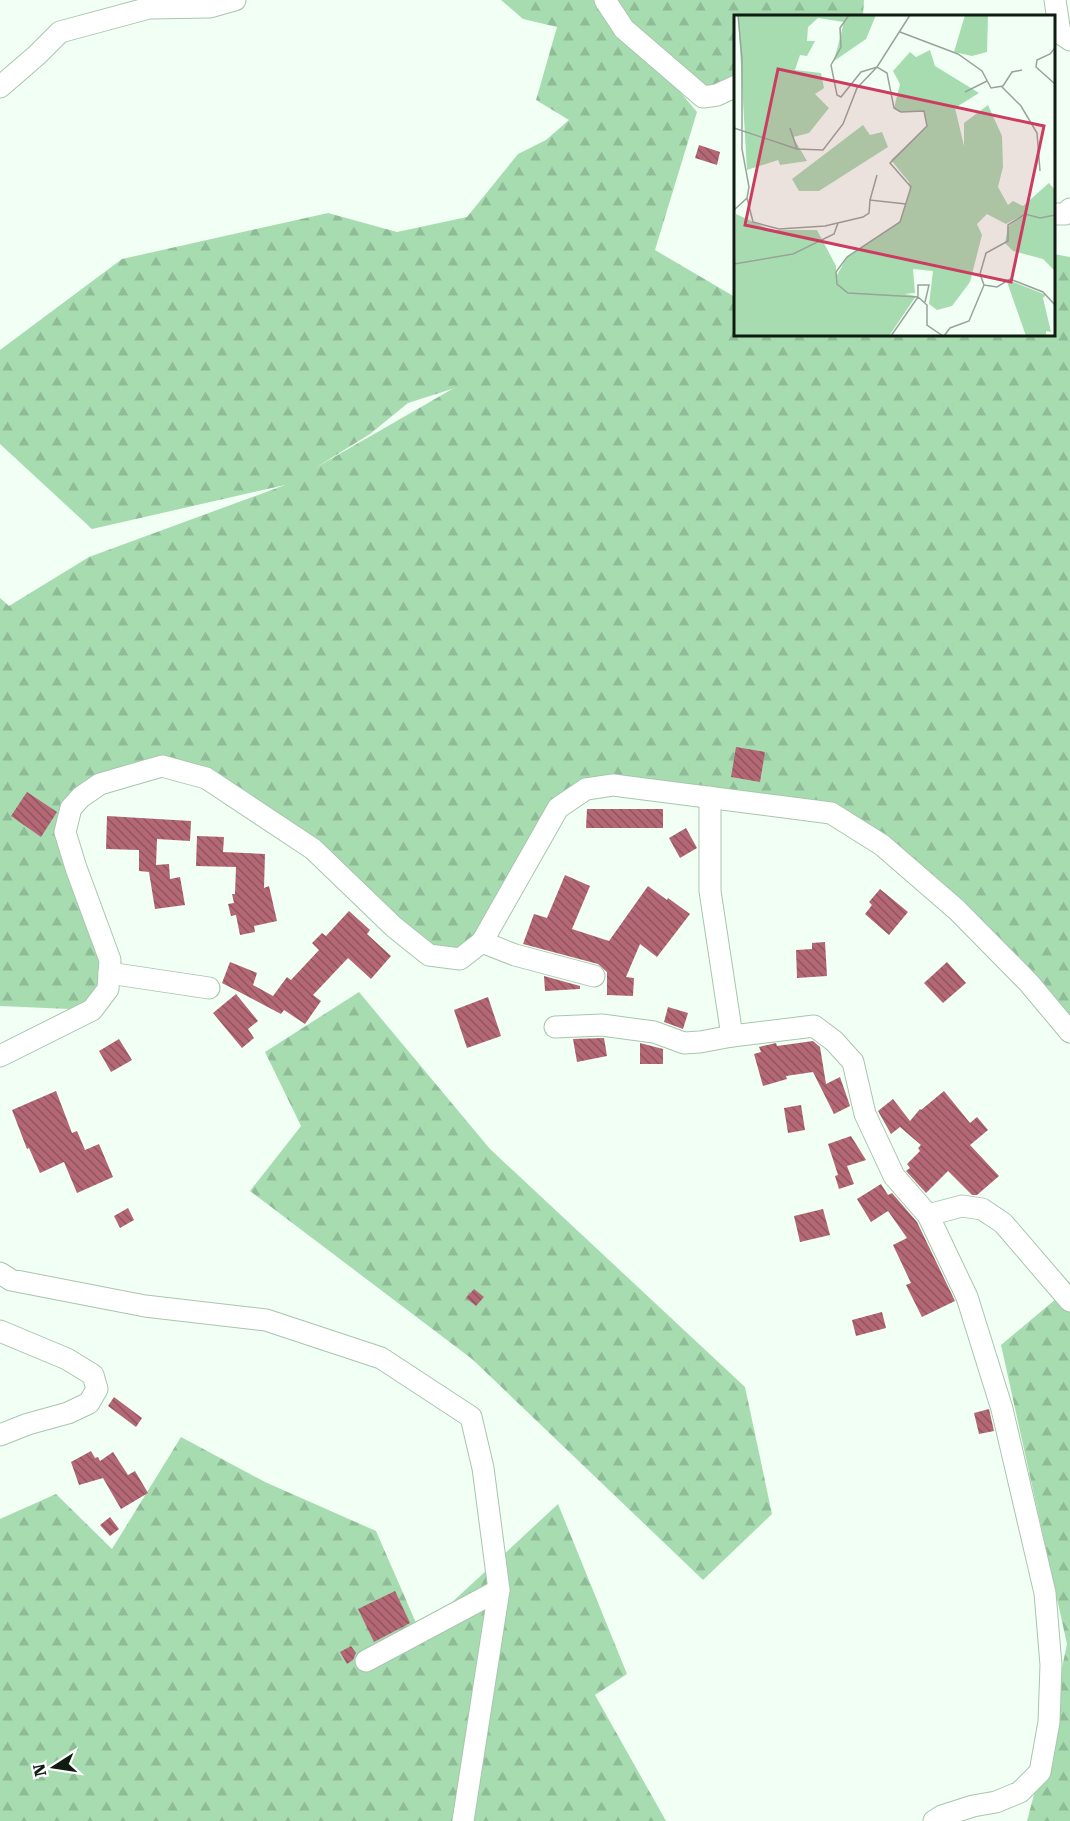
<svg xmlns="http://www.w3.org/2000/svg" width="1070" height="1821" viewBox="0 0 1070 1821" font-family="'Roboto Serif',serif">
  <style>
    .forest { fill: url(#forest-firs); fill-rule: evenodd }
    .building { fill: url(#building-back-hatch) }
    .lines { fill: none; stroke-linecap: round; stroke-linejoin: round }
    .minor-casing { stroke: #a7c6ad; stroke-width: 23 }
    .minor { stroke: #fff; stroke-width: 21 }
    .inset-road { fill: none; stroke: #98a49a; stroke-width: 1.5 }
    .view { fill: #cc3c61; fill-opacity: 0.15; stroke: #cc3c61; stroke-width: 3 }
    .inset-edge { fill: none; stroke: #101b12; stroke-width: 3 }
  </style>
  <defs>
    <pattern id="forest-firs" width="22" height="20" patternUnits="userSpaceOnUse" patternTransform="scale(1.5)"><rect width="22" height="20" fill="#a7dcb1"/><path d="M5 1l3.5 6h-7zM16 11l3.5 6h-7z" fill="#8fbc97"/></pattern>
    <pattern id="building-back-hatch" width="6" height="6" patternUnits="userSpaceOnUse" patternTransform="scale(1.5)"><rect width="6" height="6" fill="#b46875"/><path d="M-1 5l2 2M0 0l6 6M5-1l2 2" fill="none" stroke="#91555f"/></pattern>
  </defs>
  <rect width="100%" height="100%" fill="#f2fff4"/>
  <g class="forest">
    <path d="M501,0H864L863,16H736L735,86L717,95L608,6L697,112L655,250L735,297L736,334H1054V254L1070,257V1038L940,896L831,813L612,785L558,808L482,942L442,957L230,794L162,766L71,808L109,973L92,1010L0,1006V598L9,606L89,557L285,485L92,529L0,444V350L122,259L328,213L397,232L467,217L518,154L546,140L569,120L536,100L557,27L523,19ZM455,388H454L315,468L370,434L408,403Z"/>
    <path d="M359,992L490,1149L745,1387L772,1514L703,1580L472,1359L250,1191L301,1126L265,1052Z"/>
    <path d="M1070,1287V1821H1027L1040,1772L1067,1644L1001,1345Z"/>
    <path d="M181,1437L265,1482L376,1531L420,1632L558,1504L627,1674L595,1695L666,1821H0V1519L56,1494L112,1549Z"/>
  </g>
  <g class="building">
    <path d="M699,145L720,152L717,165L695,158Z"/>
    <path d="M736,747L765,752L760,782L731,777Z"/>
    <path d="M27,792L57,812L41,837L11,816Z"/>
    <path d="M587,809H663V828H586Z"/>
    <path d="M107,816L191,821L190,841L157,839L156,865L169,864L170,879L180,877L185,905L155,909L149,872L139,871V850L106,849Z"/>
    <path d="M686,828L697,848L680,858L669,838Z"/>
    <path d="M197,836L224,837L223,852L265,854L264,888L269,886L277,921L254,926L255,932L240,935L236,915L231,916L228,904L234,903L232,894H235L236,867L196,866Z"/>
    <path d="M565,875L590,886L572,929L609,941L648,886L667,900L668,898L690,914L657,957L640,944L626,977L634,978L633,996L607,995V972L598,964L523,944L534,914L547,918Z"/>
    <path d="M880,889L908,912L889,935L865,914L872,905L869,902Z"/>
    <path d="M349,911L370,930L367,934L391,956L371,979L348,958L313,995L321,1001L305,1024L284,1010L281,1014L222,983L230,962L257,973L253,985L273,996L287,977L291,980L319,950L312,943L322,933L326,936Z"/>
    <path d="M825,942L827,976L797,978L796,950L812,949V943Z"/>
    <path d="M947,962L966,983L943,1003L924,983Z"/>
    <path d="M544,976L580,986V989L545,991Z"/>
    <path d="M236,994L258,1021L248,1029L254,1038L242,1048L213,1013Z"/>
    <path d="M488,997L501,1036L467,1048L454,1010Z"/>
    <path d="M668,1007L688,1013L683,1029L664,1022Z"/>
    <path d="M604,1038L607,1056L577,1062L573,1039Z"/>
    <path d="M119,1039L132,1060L111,1072L99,1051Z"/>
    <path d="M813,1041L820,1047L826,1084L840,1077L849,1103L850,1106L834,1114L813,1072L786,1076L787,1079L763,1086L754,1054L761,1052L759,1047L776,1043L777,1046Z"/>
    <path d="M640,1043L663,1049V1064H640Z"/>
    <path d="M56,1091L72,1133L77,1131L85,1150L99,1144L113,1177L77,1193L64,1162L40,1173L29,1148L27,1149L12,1110Z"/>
    <path d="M944,1091L970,1123L977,1117L988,1130L970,1145L999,1176L977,1195H972L948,1171L926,1193L906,1171L910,1168L907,1164L920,1151L918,1148L921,1145L900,1127L891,1134L878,1111L893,1099L910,1121L920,1109L921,1110Z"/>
    <path d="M801,1105L805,1130L788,1133L784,1108Z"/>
    <path d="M851,1136L866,1160L847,1166L854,1184L839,1189L835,1176L838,1175L828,1144Z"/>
    <path d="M881,1184L888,1195L892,1193L917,1222L955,1301L922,1317L906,1285L911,1283L893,1245L907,1238L888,1211L871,1222L857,1199Z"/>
    <path d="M128,1208L134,1220L120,1228L114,1216Z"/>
    <path d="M823,1209L830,1235L800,1242L794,1216Z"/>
    <path d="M474,1289L484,1297L476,1306L466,1298Z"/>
    <path d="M882,1312L886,1328L856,1336L852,1320Z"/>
    <path d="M114,1397L142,1418L136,1427L108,1406Z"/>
    <path d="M989,1409L994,1431L979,1434L974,1413Z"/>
    <path d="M91,1451L95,1458L98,1457L100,1461L113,1452L128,1475L135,1471L148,1493L121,1509L103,1478L79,1485L71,1462Z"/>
    <path d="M110,1517L119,1529L110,1536L100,1525Z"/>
    <path d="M395,1591L410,1623L374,1642L358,1609Z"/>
    <path d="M351,1646L356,1653L353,1660L347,1664L340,1652Z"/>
  </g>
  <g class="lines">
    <defs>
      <g id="minor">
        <path d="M605,0L624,29L703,97L717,95L736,86"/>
        <path d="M1055,0L1060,33L1070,40"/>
        <path d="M0,87L37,55L60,32L149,8L210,7L235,0"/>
        <path d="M1054,214H1065L1070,209"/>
        <path d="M710,797V891L732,1036L814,1026L834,1041L853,1062L865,1114L894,1176L928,1215L967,1297L1002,1409L1045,1593L1051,1665L1049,1722L1040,1772L1020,1792L996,1802L973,1806L942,1816L934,1821"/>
        <path d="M482,942L515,955L594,976"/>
        <path d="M109,973L209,988"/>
        <path d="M555,1027L602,1025L654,1032L684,1043L700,1042L732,1036"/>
        <path d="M0,1056L92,1010L108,989L110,960L76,868L65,832L71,808L81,797L100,784L162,766L206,778L313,849L394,927L429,955L460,959L482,942L558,808L586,789L613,785L831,813L882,845L957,910L1029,983L1070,1032"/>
        <path d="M928,1215L962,1206L982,1209L1003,1223L1070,1301"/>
        <path d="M0,1273L11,1280L145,1306L266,1320L381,1358L471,1417L483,1468L499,1590L463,1821"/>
        <path d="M0,1331L67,1359L93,1375L97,1389L89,1403L68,1413L28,1424L0,1435"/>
        <path d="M366,1661L499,1590"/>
      </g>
    </defs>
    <use href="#minor" class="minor-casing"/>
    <use href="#minor" class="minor"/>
  </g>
  <g transform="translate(734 15)">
    <rect width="321" height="321" fill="#f2fff4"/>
    <path d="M4,0H142L132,24L100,46L110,7L84,3L74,12L73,26H81L73,41L66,40L61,55L87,58L90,73L81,79L95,93L75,118L59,122L73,146L46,150L44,145L13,155ZM231,0H254L253,37L238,41L220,37ZM196,35L201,51L245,78L221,93L230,131V108L254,90L268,121L269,152L264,172L274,190L279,186L289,191L315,168L321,175V256L309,244L279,236L271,228L274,212L287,201L272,209L253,199L243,209L248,220L236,267L218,291L203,295L195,289L199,256L179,254L181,278L171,279L182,281L155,321H0L2,199L37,215H83L102,251V262L113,242L166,207L176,176L175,167L157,145L193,111L190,96L165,97L160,93L166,69L159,56L176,37L182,42ZM129,110L136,120L148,117L154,132L85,176H65L58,164ZM272,264L312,280L309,283L317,317L312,316V321H292Z" fill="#a7dcb1"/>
    <path class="inset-road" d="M115,0L106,13L107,32L97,50L103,80L107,82L127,57L143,52L153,58L160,93L167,97L190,96L193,111L156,148L177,172L166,207L113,242L102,257L103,269L114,278L184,282L193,290V310L209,321M166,17L224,39L248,56L257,73L269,71L278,57L288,55M321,33L316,39L303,45L302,52L321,69M267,71L287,91L303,118L306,156M231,77L253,66M0,113L63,134L89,135L109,109L123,73L143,52L176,0M56,113L63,134M13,183L19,207L45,214L91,211L129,202L135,198L136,185L172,189M136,185L143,160M0,195L13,183L15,172L8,134V44L4,0M0,249L59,239L100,219L104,208M250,270L263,272L276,264L309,277L321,290M157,321L184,282V270H195L191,287M210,321L216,313L235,306L250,270L246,259L252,238L274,226V210L291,199L306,203L321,200"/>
    <path class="view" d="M44,54L310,111L277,267L11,210Z"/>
    <rect width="321" height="321" class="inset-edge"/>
  </g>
  <g transform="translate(54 1767) rotate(258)" stroke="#ffffff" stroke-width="4.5" paint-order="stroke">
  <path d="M0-4.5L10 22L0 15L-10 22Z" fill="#101b12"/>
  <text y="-9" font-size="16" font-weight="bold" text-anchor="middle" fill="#101b12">N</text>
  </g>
</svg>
